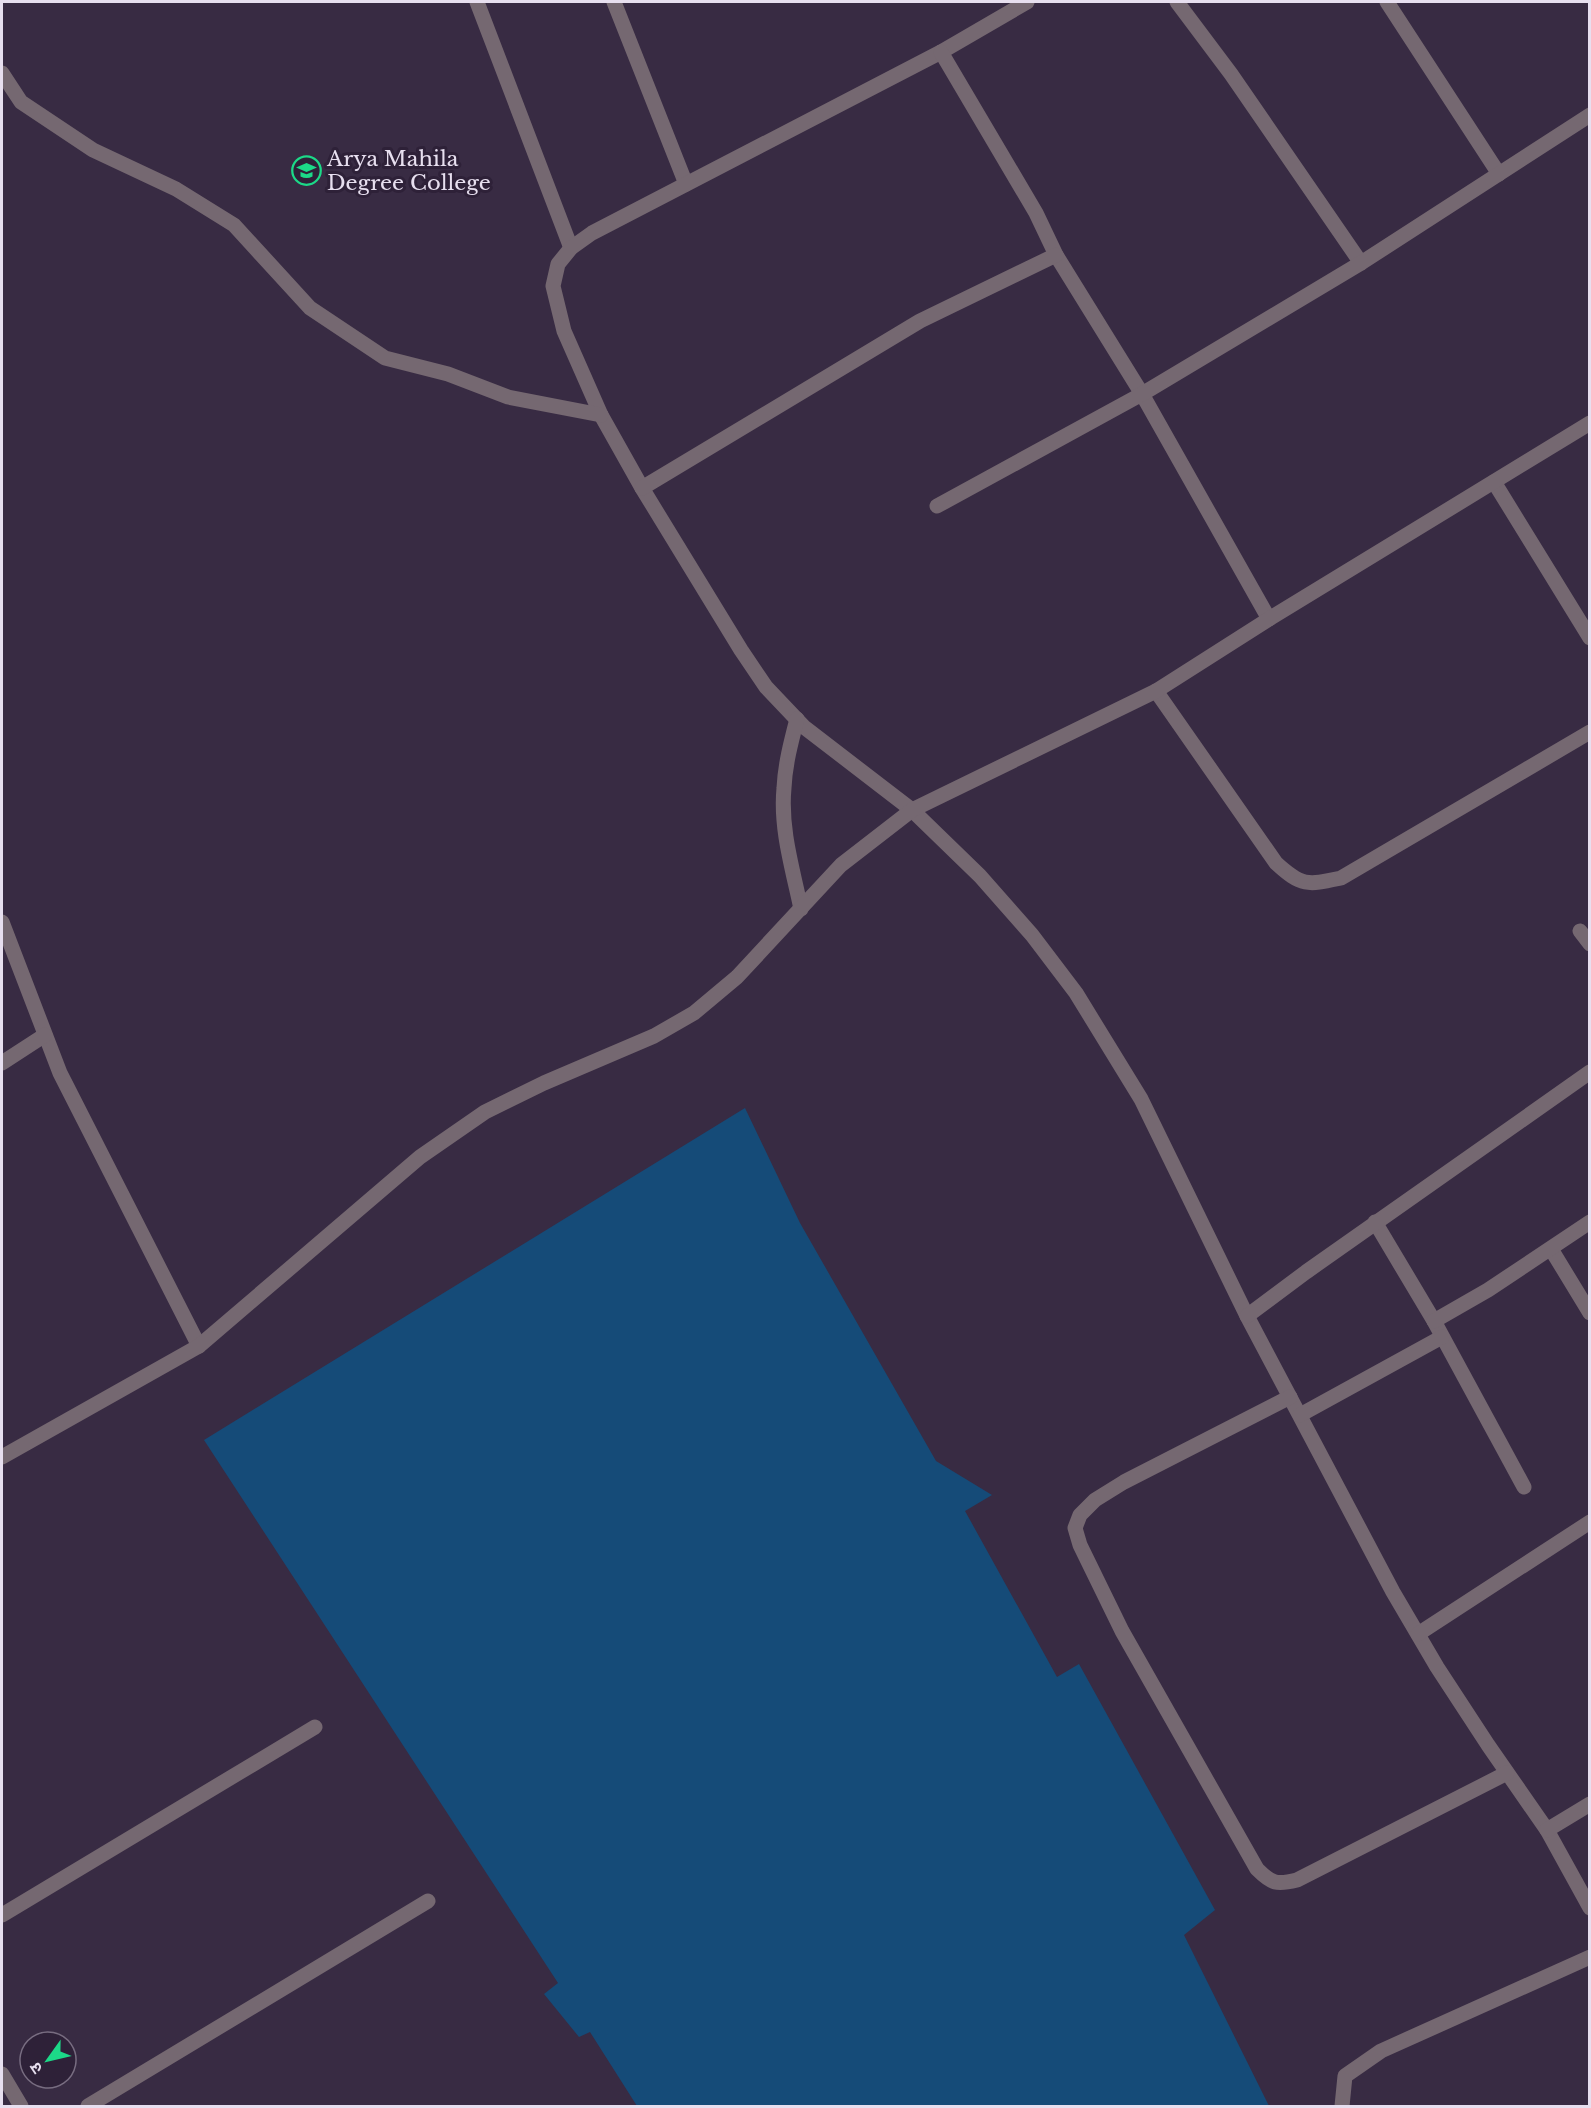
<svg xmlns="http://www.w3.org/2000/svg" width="1591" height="2108" viewBox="0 0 1591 2108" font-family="'Libre Baskerville','Noto Sans Devanagari',serif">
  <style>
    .water { fill: #154b78 }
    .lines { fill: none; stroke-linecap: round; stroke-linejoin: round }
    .minor { stroke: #756871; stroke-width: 15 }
    .labels { text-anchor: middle; stroke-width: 6; stroke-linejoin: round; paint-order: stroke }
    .poi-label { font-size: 21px; fill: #e7dfef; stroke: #2e2138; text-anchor: start }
  </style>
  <rect width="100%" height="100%" fill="#382b43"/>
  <path class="water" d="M745,1108L800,1223L936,1461L992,1495L965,1511L1057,1677L1079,1664L1215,1910L1184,1935L1269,2106H637L590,2032L579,2037L544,1994L558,1983L204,1440Z"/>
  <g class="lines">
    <g class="minor">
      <path d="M477,2L571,248"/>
      <path d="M614,2L686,184"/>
      <path d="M1027,2L941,52L592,233L571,248L558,264L553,286L564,331L601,415L642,488L741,650L766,687L804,727L912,810L980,876L1032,935L1076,993L1141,1099L1247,1316L1393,1592L1437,1667L1488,1745L1547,1830L1590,1908"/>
      <path d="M1177,2L1231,74L1361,263"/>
      <path d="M1387,2L1499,174"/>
      <path d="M941,52L1036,213L1056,255L1142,394L1269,619"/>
      <path d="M2,73L21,102L93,150L176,189L234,225L310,308L385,358L448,374L508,397L601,415"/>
      <path d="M1494,482L1590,638"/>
      <path d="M642,488L920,321L1056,255"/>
      <path d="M937,506L1142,394L1361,263L1590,115"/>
      <path d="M1156,691L1276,863C1302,887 1308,885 1341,878L1590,732"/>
      <path d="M797,719C791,742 785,765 784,788C780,829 793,870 801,909"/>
      <path d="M2,922L60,1073L199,1346"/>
      <path d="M1580,931L1590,944"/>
      <path d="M2,1063L45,1035"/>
      <path d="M1375,1222L1434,1321L1524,1487"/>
      <path d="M1551,1249L1590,1313"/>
      <path d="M1247,1316L1306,1272L1590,1072"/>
      <path d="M1434,1321L1488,1290L1590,1222"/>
      <path d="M1290,1397L1124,1482L1095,1500L1080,1515L1075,1528L1080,1545L1122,1631L1257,1869C1272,1884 1277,1885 1297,1880L1507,1773"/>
      <path d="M1300,1415L1442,1337"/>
      <path d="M2,1457L199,1346L420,1157L485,1112L544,1083L654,1036L694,1013L737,977L841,865L912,810L1156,691L1269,619L1590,423"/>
      <path d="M1418,1634L1590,1522"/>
      <path d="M1547,1830L1590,1804"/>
      <path d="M2,1915L315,1727"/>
      <path d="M2,2074L21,2106"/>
      <path d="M88,2106L428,1901"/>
      <path d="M1342,2106L1345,2076L1381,2051L1590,1957"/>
    </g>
  </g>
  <defs>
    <symbol id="university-ring" viewBox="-11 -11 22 22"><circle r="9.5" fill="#2e2138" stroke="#1cd988" stroke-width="1.5"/><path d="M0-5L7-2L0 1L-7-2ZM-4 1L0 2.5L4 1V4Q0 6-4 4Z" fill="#1cd988"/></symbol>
  </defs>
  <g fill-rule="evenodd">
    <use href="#university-ring" x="290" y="154" width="33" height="33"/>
  </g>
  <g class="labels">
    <g class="poi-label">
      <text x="327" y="166">Arya Mahila<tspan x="327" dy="24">Degree College</tspan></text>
    </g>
  </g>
  <rect width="1591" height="2108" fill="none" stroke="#e7dfef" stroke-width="6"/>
  <g transform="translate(48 2060) rotate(236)"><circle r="28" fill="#2e2138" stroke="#786d81" stroke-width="1.5"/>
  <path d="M0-4.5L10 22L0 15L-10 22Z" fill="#1cd988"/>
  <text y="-9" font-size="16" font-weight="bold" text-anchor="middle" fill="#e7dfef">उ</text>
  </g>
</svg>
